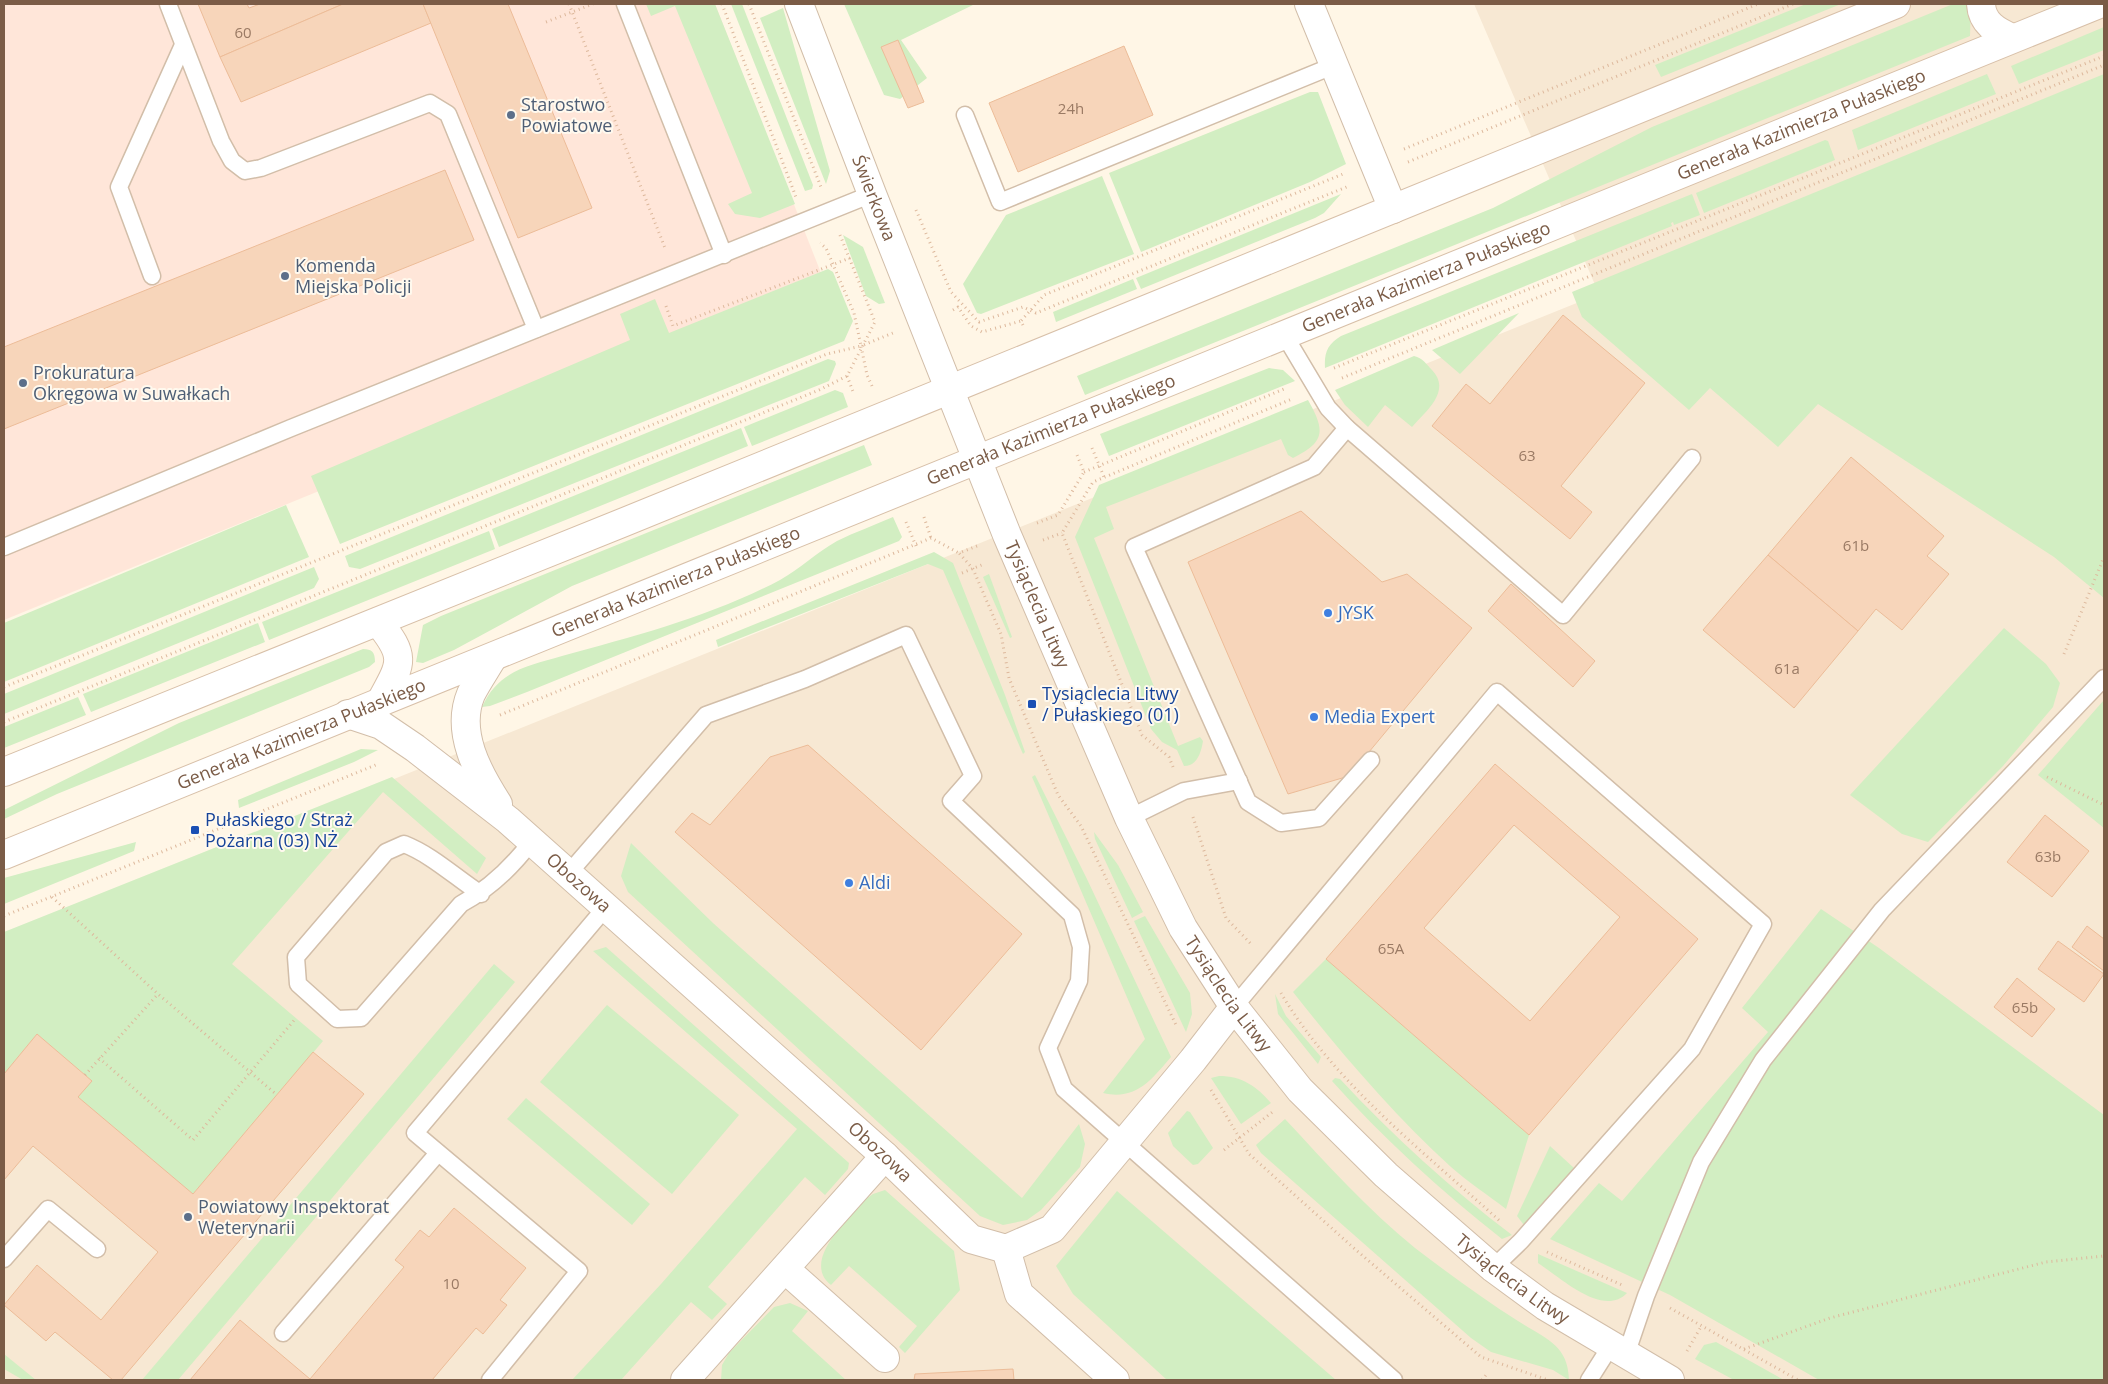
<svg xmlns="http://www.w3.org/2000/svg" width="2108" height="1384" viewBox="0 0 2108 1384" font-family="'Open Sans',sans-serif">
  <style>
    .residential { fill: #f7e8d3 }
    .commercial { fill: #ffe6d9 }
    .green { fill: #d2eec2 }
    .building { fill: #f7d5ba; stroke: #ecbc98; fill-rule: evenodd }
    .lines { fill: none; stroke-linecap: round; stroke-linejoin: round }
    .service-casing { stroke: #d2bea9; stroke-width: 19 }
    .minor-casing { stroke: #d2bea9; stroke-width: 30 }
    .tertiary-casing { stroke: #d2bea9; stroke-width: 30 }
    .secondary-casing { stroke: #d8c0a9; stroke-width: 30 }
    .path { stroke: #ddb89c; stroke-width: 3; stroke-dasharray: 1 4; stroke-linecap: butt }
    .service { stroke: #fff; stroke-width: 16 }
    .minor { stroke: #fff; stroke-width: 28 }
    .tertiary { stroke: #fff; stroke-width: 28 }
    .secondary { stroke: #fff; stroke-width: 28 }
    .service-dot { fill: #5c6f8a; stroke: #fff9ee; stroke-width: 2 }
    .shop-dot { fill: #3f7fe0; stroke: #fff9ee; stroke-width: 2 }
    .transit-dot { fill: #1a4fb4; stroke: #fff9ee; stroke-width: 2 }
    .labels { text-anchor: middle; stroke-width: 4; stroke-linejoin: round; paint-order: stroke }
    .number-label { font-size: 15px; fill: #9a7a64 }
    .service-label { font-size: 18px; fill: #4e5e75; stroke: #fff9ee; text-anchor: start }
    .street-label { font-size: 18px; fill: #7b5c47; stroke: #fff9ee }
    .shop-label { font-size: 18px; fill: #366cbe; stroke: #fff9ee; text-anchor: start }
    .transit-label { font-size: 18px; fill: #164399; stroke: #fff9ee; text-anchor: start }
  </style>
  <rect width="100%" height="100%" fill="#fff6e6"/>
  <path class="residential" d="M1474,4H2104V1380H4V936L1599,294Z"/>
  <path class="commercial" d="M4,4H715L821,273L319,491L4,620Z"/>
  <g class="green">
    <path d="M646,4H715L795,204L760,218L735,214L728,204L752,193L675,6L651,16Z"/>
    <path d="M731,4H742L813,185L812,189L805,191Z"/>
    <path d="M844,4H975L901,40L927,78L900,99L884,95Z"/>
    <path d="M1806,4H1841L1661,77L1655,65Z"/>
    <path d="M1953,4H1971L1970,36L1085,395L1077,376L1493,208L1652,127Z"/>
    <path d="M783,8L830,171L826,184L760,18Z"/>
    <path d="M2104,27V50L2019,84L2011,66Z"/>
    <path d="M1987,74L1996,94L1858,150L1852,130Z"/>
    <path d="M2104,74V598L2054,557L1818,404L1778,447L1710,388L1689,410L1582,317L1572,292Z"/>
    <path d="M1310,92H1318L1346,164L1310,182L1141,252L1109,173Z"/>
    <path d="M1825,140L1828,141L1835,160L1704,213L1696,193Z"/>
    <path d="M1102,176L1134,254L981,314L977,313L963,284L1006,215Z"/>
    <path d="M1341,194L1324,213L1315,218L1141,289L1136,278Z"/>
    <path d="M1692,194L1700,215L1674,225L1673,222L1671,223L1672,226L1325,368C1324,352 1328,344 1341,336Z"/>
    <path d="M843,235L863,247L885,303L879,304L866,296Z"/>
    <path d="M828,269L833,272L853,321L844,341L340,544L311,476L630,340L620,314L655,299L669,333Z"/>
    <path d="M1133,279L1137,289L1056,322L1053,312Z"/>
    <path d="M1519,313L1460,374L1432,350Z"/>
    <path d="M1414,356C1423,358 1426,364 1432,370C1452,391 1426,411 1412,427L1385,405L1368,427L1345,405L1335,390Z"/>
    <path d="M828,359L835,361L836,364L829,381L360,569L349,567L345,556Z"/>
    <path d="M1269,368L1283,370L1295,381L1109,456L1100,434Z"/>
    <path d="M835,390L843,393L848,407L752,446L744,427Z"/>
    <path d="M1308,400C1325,430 1326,442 1293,458L1288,455L1281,439L1106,507L1114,529L1094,538L1178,746L1200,737L1203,741C1201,753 1197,766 1184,766L1177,750L1162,742L1151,729L1075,537L1099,485Z"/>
    <path d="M741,428L748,446L499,547L492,529Z"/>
    <path d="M864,445L872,465L572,586L454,650L423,663L416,662L423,625L441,616Z"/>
    <path d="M286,505L309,557L4,682V623Z"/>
    <path d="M893,517L902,537L899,541L527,692L490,706L482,707C498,671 527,666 562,656C636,636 712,616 780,580C800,569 817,552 837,541C855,532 875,525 893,517Z"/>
    <path d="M489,531L495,549L269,640L262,622Z"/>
    <path d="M934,552L953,563L1005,695L1025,752L1023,754L943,570L928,564L718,647L716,640Z"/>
    <path d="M314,567L319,579L314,588L4,714V694Z"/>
    <path d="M989,574L1012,637L1010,638L983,577Z"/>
    <path d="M258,623L265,642L91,712L83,694Z"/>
    <path d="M2004,628L2046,664L2060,683L2053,707L2003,766L1928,842L1902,834L1850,795Z"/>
    <path d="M363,649C372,649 375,652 375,662L369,667L57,794L4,819V810L179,723Z"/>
    <path d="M78,697L86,715L4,748V727Z"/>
    <path d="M2104,700V828L2038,775Z"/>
    <path d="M361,749L378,750L354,762L239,808L238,800Z"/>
    <path d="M1035,775L1086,877L1171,1057C1152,1079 1136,1101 1103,1093L1145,1039L1032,777Z"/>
    <path d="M392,777L486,858L477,874L383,792L232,964L323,1041L193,1194L78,1097L91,1080L37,1034L4,1074V932Z"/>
    <path d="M1094,832L1118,865L1143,912L1132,918L1095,839Z"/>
    <path d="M136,842L134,851L4,904V878Z"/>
    <path d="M631,843L713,923L1022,1198L1079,1124L1085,1144L1080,1167L1041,1210L1027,1220L1003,1225L980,1216L628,892L621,876Z"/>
    <path d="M1821,909L1879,948L2104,1115V1380H1819L1670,1295L1550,1239L1599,1183L1622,1201L1768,1032L1742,1008Z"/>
    <path d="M1145,916L1190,993L1192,1014L1186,1032L1134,921Z"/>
    <path d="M606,947L849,1163L848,1169L825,1195L805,1177L708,1287L727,1304L712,1320L691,1302L621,1380H572L661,1284L797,1129L593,951Z"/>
    <path d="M1326,959L1529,1135L1506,1209C1488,1195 1468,1182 1451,1167C1393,1114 1341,1053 1293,992Z"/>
    <path d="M494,964L515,982L178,1380H142Z"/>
    <path d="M1275,994L1286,1016L1321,1057L1318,1064L1278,1014Z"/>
    <path d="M607,1005L739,1115L672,1194L540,1082Z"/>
    <path d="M1219,1076C1242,1076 1256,1086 1271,1103L1241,1124L1211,1078Z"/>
    <path d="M1335,1078L1340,1079C1393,1136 1450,1188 1512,1235L1502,1239C1441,1191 1384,1139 1332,1081Z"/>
    <path d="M526,1098L650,1204L632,1225L507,1119Z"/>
    <path d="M1187,1111L1190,1112L1213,1148L1198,1164L1193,1165L1173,1146L1168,1133Z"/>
    <path d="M1285,1119C1326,1163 1368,1210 1415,1248C1448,1273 1483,1299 1518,1321C1545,1339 1568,1344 1569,1380L1553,1370L1491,1352L1471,1338L1261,1153L1256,1145Z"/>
    <path d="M1550,1146L1574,1168L1524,1225L1517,1216Z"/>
    <path d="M885,1190L954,1251L960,1290L905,1353L899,1347L917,1326L849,1266L831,1285C800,1261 850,1217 866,1199L873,1194Z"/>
    <path d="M1117,1191L1336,1380H1167L1073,1294L1056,1266Z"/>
    <path d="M1538,1254L1627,1293C1603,1318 1561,1278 1538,1263Z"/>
    <path d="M790,1303L808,1311L792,1331L846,1380H721L722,1365L729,1353L774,1307Z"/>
    <path d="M1716,1342L1784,1380H1734L1695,1359L1704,1345Z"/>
    <path d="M4,1354L36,1380H23L4,1369Z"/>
  </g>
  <g class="building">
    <path d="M198,4H247L249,8L260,4H343L220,57Z"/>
    <path d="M343,4H423L431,23L241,102L220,57Z"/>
    <path d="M423,4H508L592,208L518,238Z"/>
    <path d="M898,40L924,102L908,108L881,47Z"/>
    <path d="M1124,46L1153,115L1018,172L989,103Z"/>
    <path d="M445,170L474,240L4,429V347Z"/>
    <path d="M1563,315L1645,383L1561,486L1592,512L1570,539L1432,426L1466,384L1490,404Z"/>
    <path d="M1851,457L1944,536L1927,556L1949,574L1902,630L1876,609L1858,631L1768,555Z"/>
    <path d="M1301,511L1382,582L1407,574L1472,628L1349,776L1288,794L1188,562Z"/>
    <path d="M1768,555L1858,631L1794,708L1703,630Z"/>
    <path d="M1511,584L1595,661L1573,687L1488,611Z"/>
    <path d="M808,745L1022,934L921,1050L675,832L692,813L710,825L770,757Z"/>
    <path d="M1495,764L1698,939L1529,1135L1326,959ZM1514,825L1620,917L1530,1021L1424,928Z"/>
    <path d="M2045,815L2089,851L2052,897L2007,862Z"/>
    <path d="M2087,926L2104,939V971L2072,947Z"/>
    <path d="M2058,941L2104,974L2084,1002L2038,969Z"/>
    <path d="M2017,978L2055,1009L2032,1037L1994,1007Z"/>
    <path d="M37,1034L92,1081L78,1097L193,1194L313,1052L364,1094L121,1380H113L55,1332L46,1341L4,1305L37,1265L101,1320L158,1252L33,1146L4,1180V1074Z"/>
    <path d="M454,1208L526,1268L500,1300L507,1305L483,1334L476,1328L432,1380H190L240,1320L310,1379L404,1267L395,1260L420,1230L429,1237Z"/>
    <path d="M1013,1369L1014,1380H914L915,1374Z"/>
  </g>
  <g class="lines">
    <defs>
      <g id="service">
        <path d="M168,4L221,141L232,161L245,171L261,168L430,103L448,114L536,329"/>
        <path d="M625,4L724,255"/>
        <path d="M965,115L1000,202L1335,65"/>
        <path d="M152,276L119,187L183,45"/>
        <path d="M1285,336L1328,408L1347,428L1563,615L1692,458"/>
        <path d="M1347,428L1314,467L1134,547L1248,802L1281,823L1319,818L1371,760"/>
        <path d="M4,547L291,428L872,194"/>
        <path d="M1129,818L1184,791L1239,781"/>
        <path d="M568,874L706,715L805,679L906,635L973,776L951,801L1072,915L1081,947L1079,981L1048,1048L1064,1089L1394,1380"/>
        <path d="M481,894C455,877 432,855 404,844L386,852L296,957L298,984L337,1019L361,1018L461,904C489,889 512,867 531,842"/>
        <path d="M1234,1007L1497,692L1763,924L1692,1049L1521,1241L1493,1268"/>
        <path d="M4,1259L48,1209L97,1249"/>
        <path d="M283,1333L438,1153"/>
        <path d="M1626,1355L1646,1296L1701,1162L1763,1060L1882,910L2104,678"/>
        <path d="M490,1380L579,1271L415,1133L606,907"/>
        <path d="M1589,1380L1610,1347"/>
      </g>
      <g id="minor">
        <path d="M1309,4L1393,209"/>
        <path d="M493,657C486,669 477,682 471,694C455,732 478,773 498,804"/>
        <path id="s1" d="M348,714L381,725L415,748L508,820L885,1156L971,1239L1006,1249L1052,1229L1193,1060L1234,1007"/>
        <path d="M1006,1249L1019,1294L1115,1380"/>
        <path d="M785,1269L885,1358"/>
        <path d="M685,1380L885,1156"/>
      </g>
      <g id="tertiary">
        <path id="s2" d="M799,4L872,194L1007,535L1129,818L1183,928L1234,1007L1300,1090L1386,1175L1493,1268L1545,1306L1670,1380"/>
      </g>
      <g id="secondary">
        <path d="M1981,4C1982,23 1996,31 2012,38"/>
        <path d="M378,622C408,658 401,664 380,703"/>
        <path d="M4,772L622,523L1896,4"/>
        <path id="s3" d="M4,855L2099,4"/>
      </g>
    </defs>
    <use href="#service" class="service-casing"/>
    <use href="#minor" class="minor-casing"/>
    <use href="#tertiary" class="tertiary-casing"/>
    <use href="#secondary" class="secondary-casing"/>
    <g class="path">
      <path d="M569,4L665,248"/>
      <path d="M722,4L796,197"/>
      <path d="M749,4L821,187"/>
      <path d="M546,22L593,4"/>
      <path d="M1404,149L1758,4"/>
      <path d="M1408,162L1793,4"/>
      <path d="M916,210L951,292L979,322L1023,307L1036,313L1349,186"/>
      <path d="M666,306L673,326L850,258"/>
      <path d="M953,310L958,307L971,326L982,332L1021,321"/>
      <path d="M1023,325L1021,321L1044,295L1343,174"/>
      <path d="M1334,368L2104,56"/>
      <path d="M847,376L854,394"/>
      <path d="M1342,378L2104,65"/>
      <path d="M872,386L867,375L861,346L893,333"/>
      <path d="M1092,448L1104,477"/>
      <path d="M1084,472L1284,389"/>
      <path d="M924,517L931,538"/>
      <path d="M906,522L916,546"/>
      <path d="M1037,523L1058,515L1084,472L1077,455"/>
      <path d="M1043,540L1062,533"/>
      <path d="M977,546L959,553L973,569L1001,634L1009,678L1058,795L1081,826L1177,1027"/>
      <path d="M962,573L984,564"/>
      <path d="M2064,654L2104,557"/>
      <path d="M4,687L827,354L861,346L854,313L826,248L820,243"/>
      <path d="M500,715L931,538L959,553"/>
      <path d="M4,722L819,390L847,376L875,322L840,235"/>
      <path d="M1173,767L1169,757L1142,735L1062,533L1093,482L1292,399"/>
      <path d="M2047,777L2104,805"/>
      <path d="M1193,817L1226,918L1252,945"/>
      <path d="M52,897L158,994L277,1095"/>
      <path d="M4,916L378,764"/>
      <path d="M1281,993C1334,1083 1424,1152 1501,1222"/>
      <path d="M99,1058L193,1140L296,1018"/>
      <path d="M85,1075L158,994"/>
      <path d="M1211,1090L1249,1154L1356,1250L1481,1357L1548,1380"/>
      <path d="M1224,1150L1275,1110"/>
      <path d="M1547,1252L1622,1285"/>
      <path d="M1670,1308L1798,1380"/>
      <path d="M1744,1349L1830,1318L1933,1291L2046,1262L2104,1256"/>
      <path d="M1687,1351L1702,1325"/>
      <path d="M1482,1380L1486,1375"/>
    </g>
    <use href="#service" class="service"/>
    <use href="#minor" class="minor"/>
    <use href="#tertiary" class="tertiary"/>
    <use href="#secondary" class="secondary"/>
  </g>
  <g class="service-dot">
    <circle cx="511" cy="115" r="5"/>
    <circle cx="285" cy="276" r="5"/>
    <circle cx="23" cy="383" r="5"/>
    <circle cx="188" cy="1217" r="5"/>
  </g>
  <g class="shop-dot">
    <circle cx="1328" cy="613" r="5"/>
    <circle cx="1314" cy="717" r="5"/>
    <circle cx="849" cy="883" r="5"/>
  </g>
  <g class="transit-dot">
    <rect x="1027" y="699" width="10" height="10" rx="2.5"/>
    <rect x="190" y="825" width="10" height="10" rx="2.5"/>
  </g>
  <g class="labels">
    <g class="number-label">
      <text x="243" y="38">60</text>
      <text x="1071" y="114">24h</text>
      <text x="1527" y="461">63</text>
      <text x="1856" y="551">61b</text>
      <text x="1787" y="674">61a</text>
      <text x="2048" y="862">63b</text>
      <text x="1391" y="954">65A</text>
      <text x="2025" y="1013">65b</text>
      <text x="451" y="1289">10</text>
    </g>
    <g class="service-label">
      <text x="521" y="111">Starostwo<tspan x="521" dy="21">Powiatowe</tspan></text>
      <text x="295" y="272">Komenda<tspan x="295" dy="21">Miejska Policji</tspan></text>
      <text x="33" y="379">Prokuratura<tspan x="33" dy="21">Okręgowa w Suwałkach</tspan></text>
      <text x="198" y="1213">Powiatowy Inspektorat<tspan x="198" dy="21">Weterynarii</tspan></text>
    </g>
    <g class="street-label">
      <text dy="6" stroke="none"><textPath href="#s3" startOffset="1940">Generała Kazimierza Pułaskiego</textPath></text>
      <text dy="6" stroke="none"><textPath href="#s2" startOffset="208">Świerkowa</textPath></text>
      <text dy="6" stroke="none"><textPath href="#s3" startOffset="1535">Generała Kazimierza Pułaskiego</textPath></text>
      <text dy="6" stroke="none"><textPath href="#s3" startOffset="1130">Generała Kazimierza Pułaskiego</textPath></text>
      <text dy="6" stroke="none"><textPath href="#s3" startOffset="725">Generała Kazimierza Pułaskiego</textPath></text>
      <text dy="6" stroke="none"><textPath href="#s2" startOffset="646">Tysiąclecia Litwy</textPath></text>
      <text dy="6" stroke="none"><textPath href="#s3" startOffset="321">Generała Kazimierza Pułaskiego</textPath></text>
      <text dy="6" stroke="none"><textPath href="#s1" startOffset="288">Obozowa</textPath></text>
      <text dy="6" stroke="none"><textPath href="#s2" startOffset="1081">Tysiąclecia Litwy</textPath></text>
      <text dy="6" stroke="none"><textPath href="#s1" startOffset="692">Obozowa</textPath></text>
      <text dy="6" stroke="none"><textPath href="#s2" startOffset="1486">Tysiąclecia Litwy</textPath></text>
    </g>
    <g class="shop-label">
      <text x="1338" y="619">JYSK</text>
      <text x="1324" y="723">Media Expert</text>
      <text x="859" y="889">Aldi</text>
    </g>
    <g class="transit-label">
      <text x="1042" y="700">Tysiąclecia Litwy<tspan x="1042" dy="21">/ Pułaskiego (01)</tspan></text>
      <text x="205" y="826">Pułaskiego / Straż<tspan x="205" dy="21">Pożarna (03) NŻ</tspan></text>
    </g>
  </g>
  <rect width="2108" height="1384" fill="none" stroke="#7b5c47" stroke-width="10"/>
</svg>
